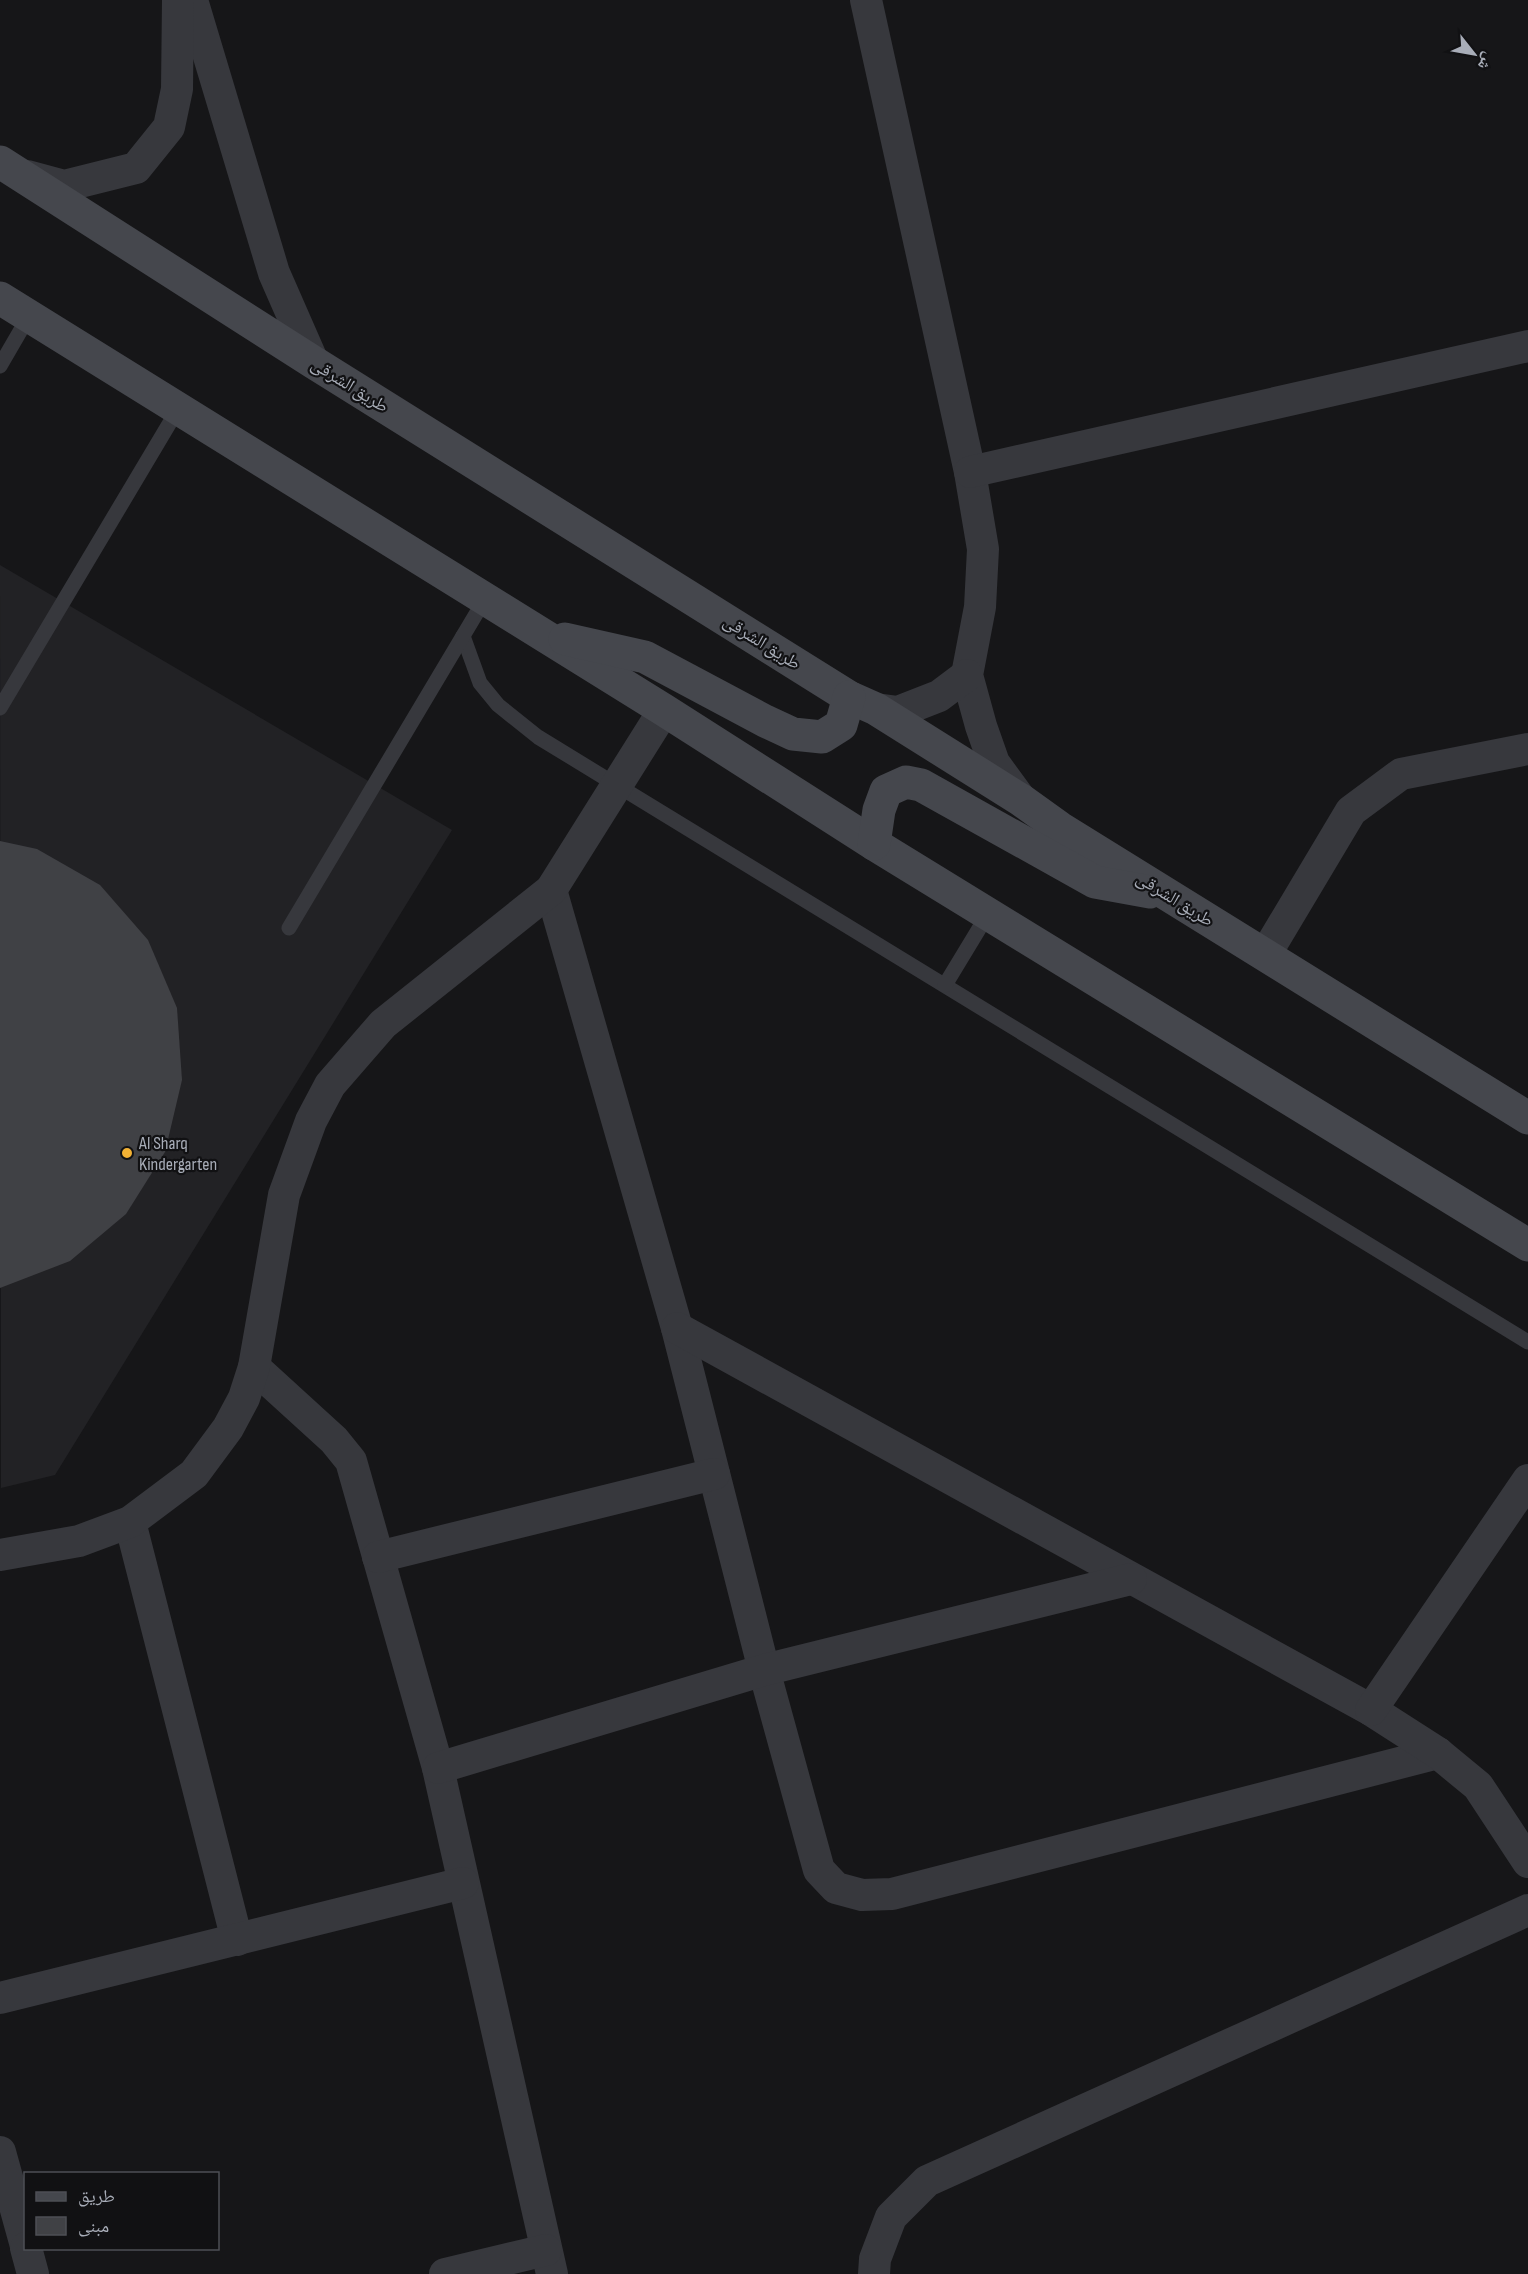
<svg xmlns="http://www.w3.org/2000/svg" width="1528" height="2274" viewBox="0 0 1528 2274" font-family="'Sofia Sans Condensed','Noto Naskh Arabic',sans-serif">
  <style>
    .built { fill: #222225 }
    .building { fill: #404145 }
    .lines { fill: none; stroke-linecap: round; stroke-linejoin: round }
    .service { stroke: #37383d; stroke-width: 15 }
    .minor { stroke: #37383d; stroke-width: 32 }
    .secondary { stroke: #45474d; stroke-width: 33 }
    .poi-dot { fill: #f2b134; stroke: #111113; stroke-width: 2 }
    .labels { text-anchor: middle; stroke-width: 4.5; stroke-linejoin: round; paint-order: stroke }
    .street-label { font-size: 18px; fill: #a8adb8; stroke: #111113 }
    .poi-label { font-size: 18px; fill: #a8adb8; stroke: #111113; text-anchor: start }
  </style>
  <rect width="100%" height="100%" fill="#161618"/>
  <path class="built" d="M0,565L452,830L55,1475L1,1488Z"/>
  <path class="building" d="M0,841L37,849L100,885L148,940L177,1008L182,1080L165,1152L126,1214L70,1261L0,1288Z"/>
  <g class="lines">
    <g class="service">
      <path d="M0,366L29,316"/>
      <path d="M463,636L480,683L498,705L538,737L1528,1342"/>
      <path d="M0,708L178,409"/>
      <path d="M289,928L485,599"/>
      <path d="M945,985L988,914"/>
    </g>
    <g class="minor">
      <path d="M192,0L274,273L313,362"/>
      <path d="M866,0L970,472L983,549L980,607L967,675L981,726L994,763L1021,800"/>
      <path d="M27,176L64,186L136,168L169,127L177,89L178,0"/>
      <path d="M970,472L1528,346"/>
      <path d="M876,709L898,712L939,696L967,675"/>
      <path d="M551,890L677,1328L764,1670L819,1870L836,1888L862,1895L892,1894L1438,1753"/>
      <path d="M1265,955L1351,811L1401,774L1528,749"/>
      <path d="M677,1328L1371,1710L1438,1753L1478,1786L1528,1862"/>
      <path d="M254,1367L334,1440L351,1461L438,1768L552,2274"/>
      <path d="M130,1522L237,1940"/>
      <path d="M0,1555L79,1541L130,1522L194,1474L228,1428L244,1398L254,1367L284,1195L311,1121L330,1085L383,1024L551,890L664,710"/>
      <path d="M378,1557L714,1474"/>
      <path d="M1371,1710L1528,1480"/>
      <path d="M438,1768L764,1670L1131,1579"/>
      <path d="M0,1998L463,1883"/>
      <path d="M0,2152L26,2246"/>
      <path d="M26,2248L33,2274"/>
      <path d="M445,2274L546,2250"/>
      <path d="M874,2274L875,2259L891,2217L927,2181L1528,1910"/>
    </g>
    <g class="secondary">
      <path d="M0,162L313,362L849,697L876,709L1021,800L1060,828L1528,1118"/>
      <path d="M0,298L664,710L874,844L1528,1245"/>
      <path d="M565,639L645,657L765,721L793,734L822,737L841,725L849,697"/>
      <path d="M874,844L879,810L886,791L906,782L921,785L1095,882L1150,892"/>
    </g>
  </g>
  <circle class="poi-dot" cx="127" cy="1153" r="6"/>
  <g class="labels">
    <g class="street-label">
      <text transform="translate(350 385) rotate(32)" y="6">طريق الشرقى</text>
      <text transform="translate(762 642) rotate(32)" y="6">طريق الشرقى</text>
      <text transform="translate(1175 899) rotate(32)" y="6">طريق الشرقى</text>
    </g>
    <g class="poi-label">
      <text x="139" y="1149">Al Sharq<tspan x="139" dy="21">Kindergarten</tspan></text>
    </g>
  </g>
  <rect x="24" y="2172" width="195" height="78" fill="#111113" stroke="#4d4f55" stroke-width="1.5"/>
  <rect x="36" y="2192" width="30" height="9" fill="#45474d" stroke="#4d4f55" stroke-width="1.5"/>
  <text x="78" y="2202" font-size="18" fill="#a8adb8">طريق</text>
  <rect x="36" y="2217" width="30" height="18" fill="#404145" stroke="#4d4f55" stroke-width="1.5"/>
  <text x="78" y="2232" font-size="18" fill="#a8adb8">مبنى</text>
  <g transform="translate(1474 54) rotate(121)" stroke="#111113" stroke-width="4.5" paint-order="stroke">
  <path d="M0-4.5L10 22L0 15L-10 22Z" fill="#a8adb8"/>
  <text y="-9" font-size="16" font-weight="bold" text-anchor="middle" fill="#a8adb8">ش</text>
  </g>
</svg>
